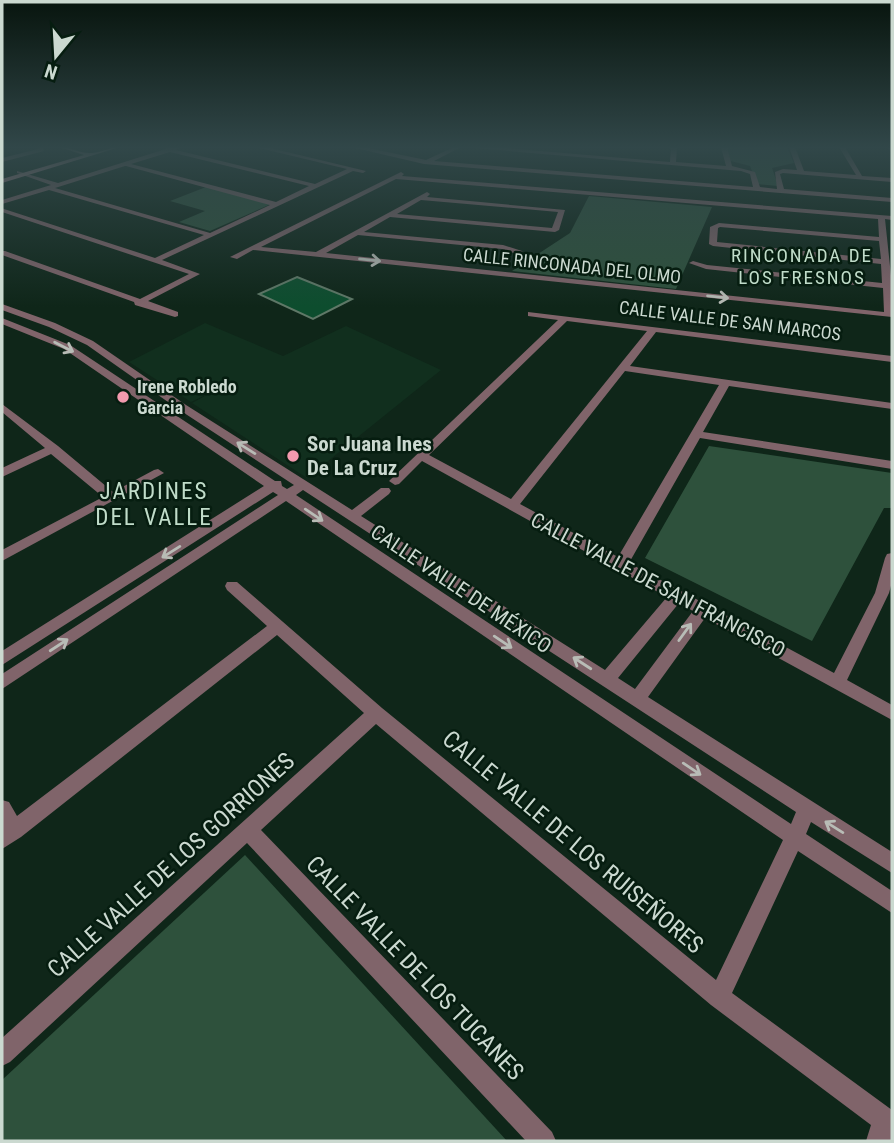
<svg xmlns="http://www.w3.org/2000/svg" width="894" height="1143" viewBox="0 0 894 1143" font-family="'Roboto Condensed',sans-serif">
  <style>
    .built { fill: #112f1e }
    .green { fill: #2e513c }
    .building { fill: #0d4d2e; stroke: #5f7867; stroke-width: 2 }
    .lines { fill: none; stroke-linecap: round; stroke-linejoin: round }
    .street { fill: #80646a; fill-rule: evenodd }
    .secondary { fill: #b88a94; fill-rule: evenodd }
    .oneway { stroke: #b8bcb6 }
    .poi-dot { fill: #f29aae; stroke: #061d10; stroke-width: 2.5 }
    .labels { text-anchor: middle; stroke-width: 5; stroke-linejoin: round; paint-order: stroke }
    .far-street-label { font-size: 18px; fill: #cbd9d0; stroke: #061d10 }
    .far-poi-label { font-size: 18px; font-weight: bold; fill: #cbd9d0; stroke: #061d10; text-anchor: start }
    .far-neighbourhood-label { font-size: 19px; letter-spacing: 2px; fill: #c0dcc9; stroke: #061d10 }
    .poi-label { font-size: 21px; font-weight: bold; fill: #cbd9d0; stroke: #061d10; text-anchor: start }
    .street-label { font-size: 21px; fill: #cbd9d0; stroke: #061d10 }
    .neighbourhood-label { font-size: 23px; letter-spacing: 2px; fill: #c0dcc9; stroke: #061d10 }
    .near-street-label { font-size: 24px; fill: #cbd9d0; stroke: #061d10 }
  </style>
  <rect width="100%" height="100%" fill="#0f2619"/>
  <path class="built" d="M205,323L283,356L346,326L441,370L307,478L192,403L218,389L191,402L129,362Z"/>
  <g class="green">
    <path d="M725,147H787L794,163L772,168L778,186L757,184L750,166L727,160Z"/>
    <path d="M206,187L271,204L210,231L179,222L205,211L170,201Z"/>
    <path d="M589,196L712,207L676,289L512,271L570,233Z"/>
    <path d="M709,446L892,473V508H884L812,641L645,558Z"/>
    <path d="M245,855L507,1141H2V1080Z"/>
  </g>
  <path class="building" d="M297,277L352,299L313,319L259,294Z"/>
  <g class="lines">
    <g class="street">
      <path d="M172,147H181L176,150L315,184L347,169L255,147H266L366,171L363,173L353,171L162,260L200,274L148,301L178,312V316L175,317L135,305L134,302L2,255V251H5L140,299L189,274L2,212V208L4,209L155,258L204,235L49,190L2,204V200L51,185L17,173V171L58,183ZM170,152L309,186L276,202L131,164ZM125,166H126L270,205L210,233L55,188Z"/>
      <path d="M351,147H363L426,160L454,147H461L434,161L753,187L750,174L741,171L463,147H492L670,162L671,147H677L676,162L726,166L721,147H727L732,166L755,172L760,187L777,189L775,172L783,169L797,170L789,147H795L804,171L856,175L839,147H845L862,176L892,178V182L783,173L780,174L784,189L892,198V202L424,164Z"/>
      <path d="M888,147H892V152L890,151Z"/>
      <path d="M42,148L44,151L2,162V158Z"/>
      <path d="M401,172L404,174L402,176L892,216V220L885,219L892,285V317L253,250L237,259L230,257ZM396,179L878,219L879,237L719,223L710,227L709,244L713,246L881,264L882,283L707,265L693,261L689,263L706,269L883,288L884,312L326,253L358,235L502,249L519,255L523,253L522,251L503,245L364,232L390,217L555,232L559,230L565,210L427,197L430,194L427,192L316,252L261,247ZM421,200L558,212L552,228L397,214ZM720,227L879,241L881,259L717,242L718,228Z"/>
      <path d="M2,304L55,323L93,341L186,405L352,510L381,488H389L391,491L389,494L361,516L605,670L667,597L422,461L399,484L395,485L389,481L558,320L528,316V312L892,356V362L656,332L630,366L892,403V409L729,386L703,432L892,461V469L700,438L629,563L834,673L875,593L885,558L887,554L892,553V582L889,593L847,680L892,705V720L705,618L648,697L892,852V873L811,822L806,834L892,891V913L798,851L732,993L892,1110V1141H866L871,1125L711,1005L376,724L261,830L552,1132L556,1141H526L247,843L10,1062L2,1066V1038L364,713L277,635L21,837L2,849V800L9,802L17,816L267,626L227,590L225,586L227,582H237L382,708L716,980L783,840L286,501L2,689V674L278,495L273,492L2,665V651L264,486L64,349L2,324V318L70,345L275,481H281L282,486L287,489L294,485L178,409L87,345L49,327L2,310ZM567,321L647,331L511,499L429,455ZM625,371L719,385L618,557L520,504ZM303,490L796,812L791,824L296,495ZM679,603L693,611L635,689L618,678Z"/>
      <path d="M2,404L58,446L113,492L154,470L158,469L164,473L2,561V550L103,497L51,454L2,477V468L45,448L2,412Z"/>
    </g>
    <path class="secondary" d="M59,147C70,147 82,154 92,153C102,152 110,147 120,147L2,183V179L84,155Z"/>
  </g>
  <defs><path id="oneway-shaft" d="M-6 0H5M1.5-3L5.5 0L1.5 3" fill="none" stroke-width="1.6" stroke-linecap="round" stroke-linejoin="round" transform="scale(1.75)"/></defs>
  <g class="oneway">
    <use href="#oneway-shaft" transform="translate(370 260) rotate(6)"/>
    <use href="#oneway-shaft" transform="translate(718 297) rotate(6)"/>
    <use href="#oneway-shaft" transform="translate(64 347) rotate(27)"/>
    <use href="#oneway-shaft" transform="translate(246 448) rotate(-148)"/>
    <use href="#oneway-shaft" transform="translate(314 515) rotate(34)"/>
    <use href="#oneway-shaft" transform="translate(171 552) rotate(148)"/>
    <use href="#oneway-shaft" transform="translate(685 632) rotate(-54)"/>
    <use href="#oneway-shaft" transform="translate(503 642) rotate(34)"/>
    <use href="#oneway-shaft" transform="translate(59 645) rotate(-33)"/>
    <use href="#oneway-shaft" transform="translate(582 663) rotate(-147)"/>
    <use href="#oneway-shaft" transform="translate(692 769) rotate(34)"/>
    <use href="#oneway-shaft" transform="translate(834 827) rotate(-148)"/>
  </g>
  <linearGradient id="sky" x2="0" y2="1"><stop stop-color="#08150e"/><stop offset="0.48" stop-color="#314749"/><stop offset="1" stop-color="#314749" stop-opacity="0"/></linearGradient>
  <rect width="894" height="307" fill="url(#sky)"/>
  <g class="poi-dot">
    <circle cx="123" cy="397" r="7"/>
    <circle cx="293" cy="456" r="7"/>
  </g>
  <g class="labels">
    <g class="far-street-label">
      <text transform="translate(572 266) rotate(6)" y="6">CALLE RINCONADA DEL OLMO</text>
      <text transform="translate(730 321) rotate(7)" y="6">CALLE VALLE DE SAN MARCOS</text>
    </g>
    <g class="far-poi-label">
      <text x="137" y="393">Irene Robledo<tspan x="137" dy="21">Garcia</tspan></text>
    </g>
    <g class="far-neighbourhood-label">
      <text x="802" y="262">RINCONADA DE<tspan x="802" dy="22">LOS FRESNOS</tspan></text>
    </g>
    <g class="poi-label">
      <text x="307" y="451">Sor Juana Ines<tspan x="307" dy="24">De La Cruz</tspan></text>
    </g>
    <g class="street-label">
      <text transform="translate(658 585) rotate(28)" y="7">CALLE VALLE DE SAN FRANCISCO</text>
      <text transform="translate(461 589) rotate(34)" y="7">CALLE VALLE DE MÉXICO</text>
    </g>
    <g class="neighbourhood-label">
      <text x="154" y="499">JARDINES<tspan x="154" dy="26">DEL VALLE</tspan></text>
    </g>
    <g class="near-street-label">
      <text transform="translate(573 842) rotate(40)" y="8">CALLE VALLE DE LOS RUISEÑORES</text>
      <text transform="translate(171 865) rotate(-42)" y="8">CALLE VALLE DE LOS GORRIONES</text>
      <text transform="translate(415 968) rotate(46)" y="8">CALLE VALLE DE LOS TUCANES</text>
    </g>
  </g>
  <rect width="894" height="1143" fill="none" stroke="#cbd9d0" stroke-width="7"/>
  <g transform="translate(56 56) rotate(198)" stroke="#061d10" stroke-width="5" paint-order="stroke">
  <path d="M0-5L12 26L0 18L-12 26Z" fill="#cbd9d0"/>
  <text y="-10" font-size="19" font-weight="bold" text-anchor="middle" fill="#cbd9d0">N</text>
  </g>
</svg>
